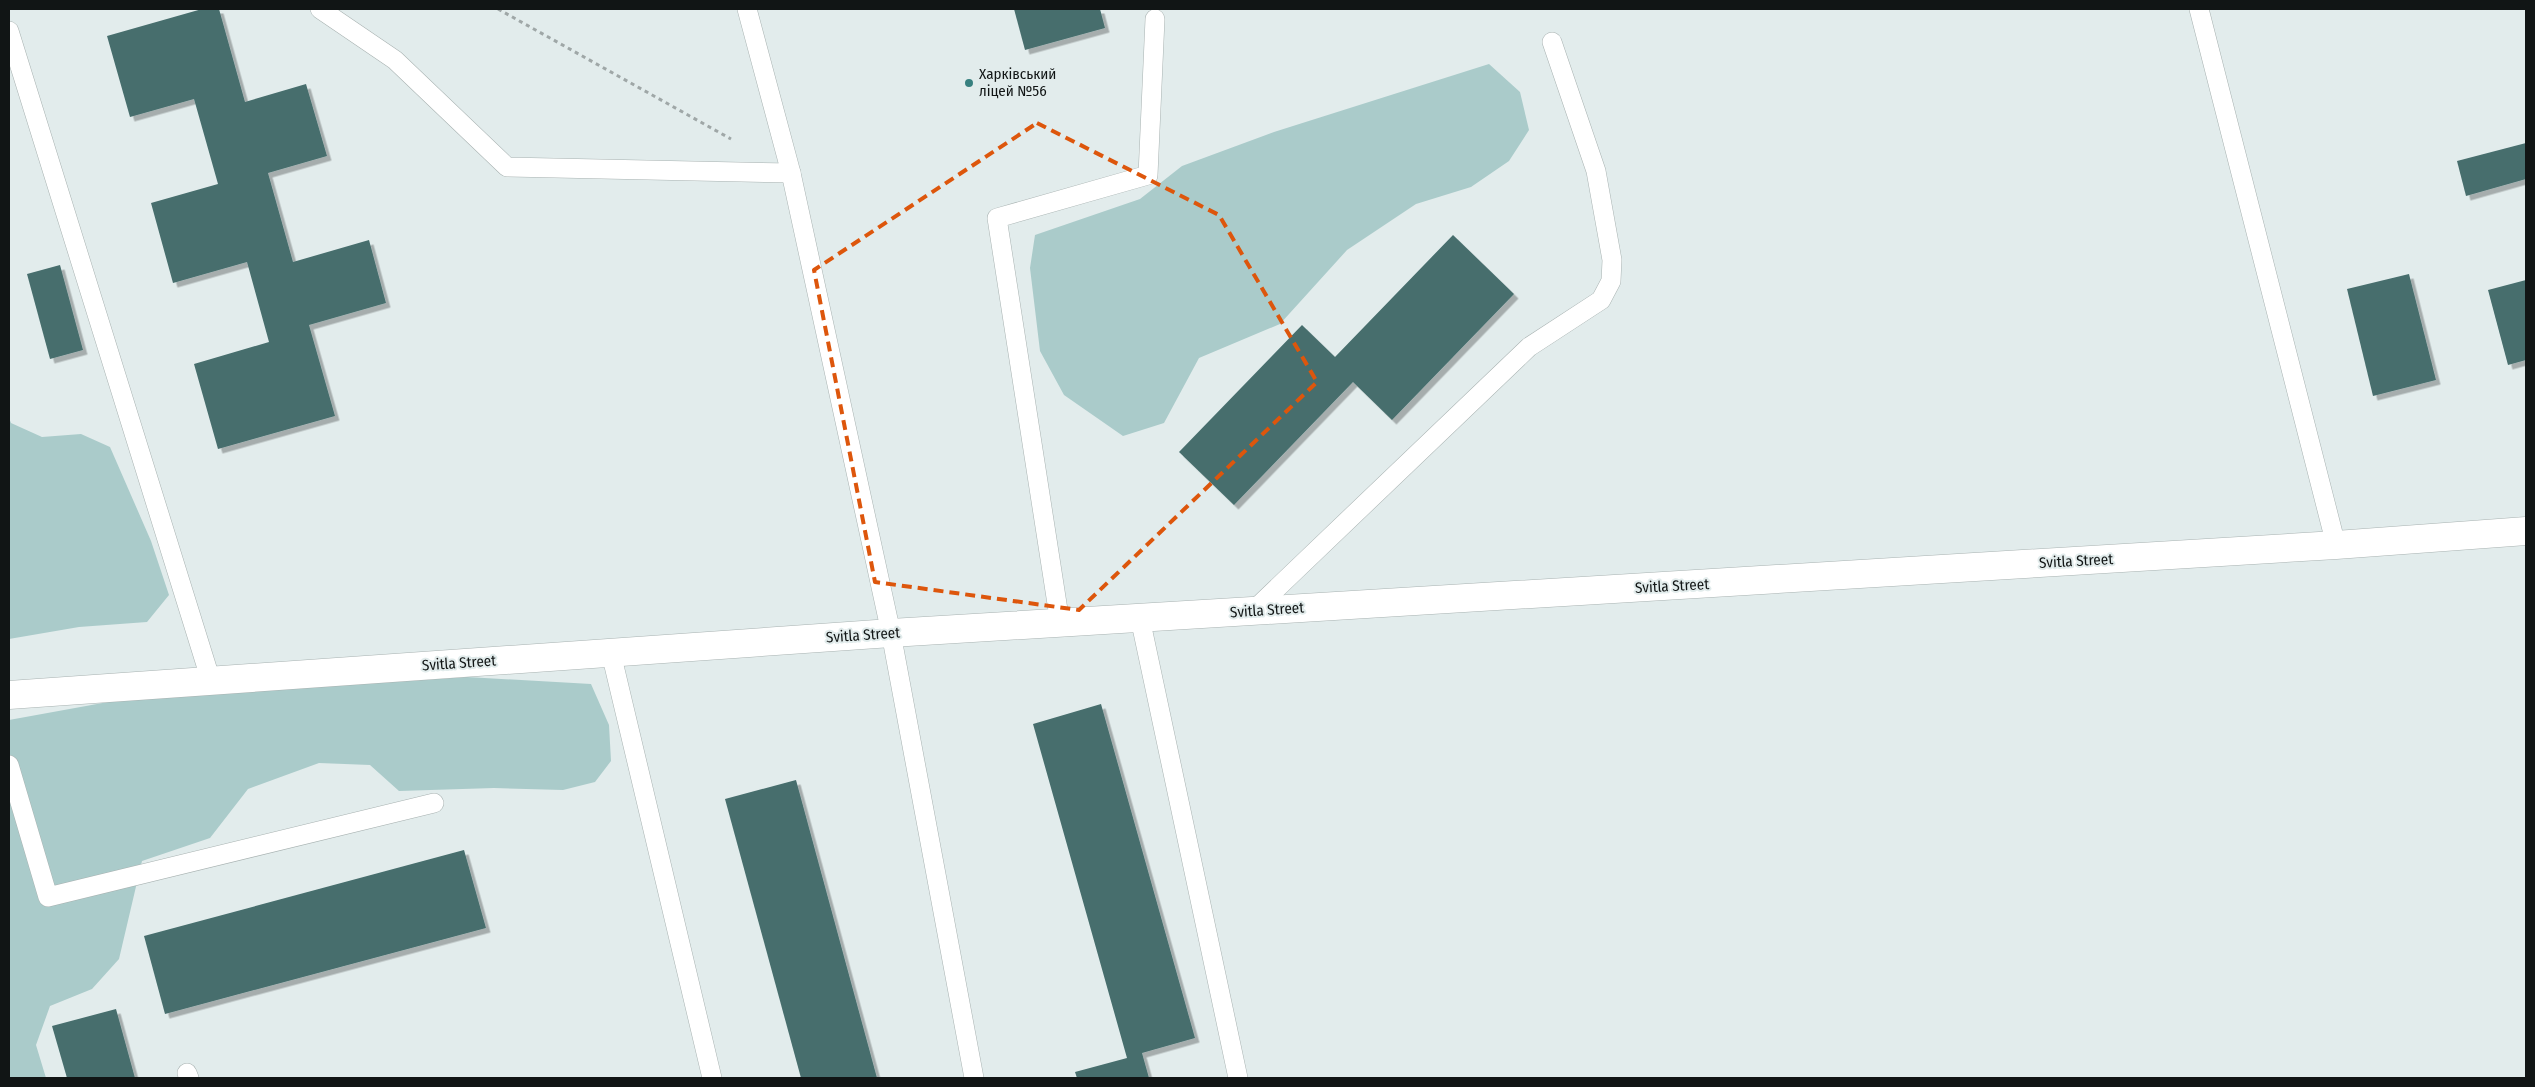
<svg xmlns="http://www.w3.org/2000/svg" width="2535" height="1087" viewBox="0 0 2535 1087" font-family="'Fira Sans Condensed',sans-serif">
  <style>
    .green { fill: #aacbca }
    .building { fill: #476e6d; filter: url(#shadow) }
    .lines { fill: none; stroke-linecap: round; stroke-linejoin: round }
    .service-casing { stroke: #a8b2b1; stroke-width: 20 }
    .tertiary-casing { stroke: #a8b2b1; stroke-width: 29 }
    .path { stroke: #9fa7a7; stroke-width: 3; stroke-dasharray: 4 4; stroke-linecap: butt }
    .service { stroke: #fff; stroke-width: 19 }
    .tertiary { stroke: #fff; stroke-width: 28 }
    .marked { fill: none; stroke: #dd560c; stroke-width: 4; stroke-dasharray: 10 6; stroke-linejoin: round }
    .poi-dot { fill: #37807f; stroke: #e2ecec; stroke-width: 2 }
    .labels { text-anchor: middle; stroke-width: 4; stroke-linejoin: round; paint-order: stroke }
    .poi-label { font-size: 15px; fill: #111515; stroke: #e2ecec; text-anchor: start }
    .street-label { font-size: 15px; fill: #111515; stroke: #e2ecec }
  </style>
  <defs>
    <filter id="shadow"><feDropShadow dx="4.5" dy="4.5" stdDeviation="0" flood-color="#0004"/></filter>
  </defs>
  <rect width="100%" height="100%" fill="#e2ecec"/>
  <g class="green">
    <path d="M1489,64L1520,92L1529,130L1509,161L1471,187L1416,204L1347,250L1280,324L1199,358L1164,423L1123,436L1064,395L1040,351L1030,268L1035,235L1140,199L1182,166L1274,132Z"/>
    <path d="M9,418L11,423L42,437L81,434L110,447L151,541L169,595L147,622L79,627L9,639Z"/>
    <path d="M467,677L591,684L609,725L611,761L595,782L563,790L494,788L399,791L370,765L319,763L248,789L210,838L142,861L119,959L92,989L50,1006L36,1045L46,1078H9V720L119,700Z"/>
  </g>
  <g class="building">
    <path d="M202,9H219L245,102L306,84L327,156L268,173L293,262L369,240L386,303L309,325L335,416L218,449L194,364L269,342L247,262L173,283L151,203L218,184L194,99L130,117L107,36Z"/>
    <path d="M1014,9H1100L1105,28L1025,50Z"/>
    <path d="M2526,143V179L2466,196L2457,161Z"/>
    <path d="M1453,235L1514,294L1392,420L1353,382L1234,505L1179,452L1302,325L1335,357Z"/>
    <path d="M60,265L83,350L50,359L27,274Z"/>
    <path d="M2409,274L2436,380L2373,396L2347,289Z"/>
    <path d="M2526,280V360L2508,365L2488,290Z"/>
    <path d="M1101,704L1195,1038L1142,1053L1149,1078H1077L1075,1072L1127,1058L1033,724Z"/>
    <path d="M796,780L877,1078H801L725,799Z"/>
    <path d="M464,850L486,928L165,1014L144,936Z"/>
    <path d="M116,1009L135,1078H67L52,1026Z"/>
  </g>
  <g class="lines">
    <defs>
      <g id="service">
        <path d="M320,9L395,60L507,167L791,173"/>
        <path d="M747,9L791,173L891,633L974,1078"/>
        <path d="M2199,9L2336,545"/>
        <path d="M9,31L211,681"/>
        <path d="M1253,611L1529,347L1601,300L1611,281L1612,260L1596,171L1552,42"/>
        <path d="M1140,618L1238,1078"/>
        <path d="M1060,623L997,218L1148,175L1155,19"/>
        <path d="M611,653L712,1078"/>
        <path d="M9,765L48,897L434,803"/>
        <path d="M187,1073L189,1078"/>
      </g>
      <path id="tertiary" d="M9,695L891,633L2336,545L2526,531"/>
    </defs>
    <use href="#service" class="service-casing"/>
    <use href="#tertiary" class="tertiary-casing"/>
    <path class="path" d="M498,9L731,139"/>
    <use href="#service" class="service"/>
    <use href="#tertiary" class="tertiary"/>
  </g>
  <path class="marked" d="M1037,123L1219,215L1317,382L1079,610L875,582L814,270Z"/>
  <circle class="poi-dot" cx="969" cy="83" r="5"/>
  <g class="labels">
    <g class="poi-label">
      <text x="979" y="79">Харківський<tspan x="979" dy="17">ліцей №56</tspan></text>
    </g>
    <g class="street-label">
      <text transform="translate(2076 561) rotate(-3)" y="5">Svitla Street</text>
      <text transform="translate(1672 586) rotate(-3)" y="5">Svitla Street</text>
      <text transform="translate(1267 610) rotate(-4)" y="5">Svitla Street</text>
      <text transform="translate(863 635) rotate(-4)" y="5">Svitla Street</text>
      <text transform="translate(459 663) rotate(-4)" y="5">Svitla Street</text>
    </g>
  </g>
  <rect width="2535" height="1087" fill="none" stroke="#111515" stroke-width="20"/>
</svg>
